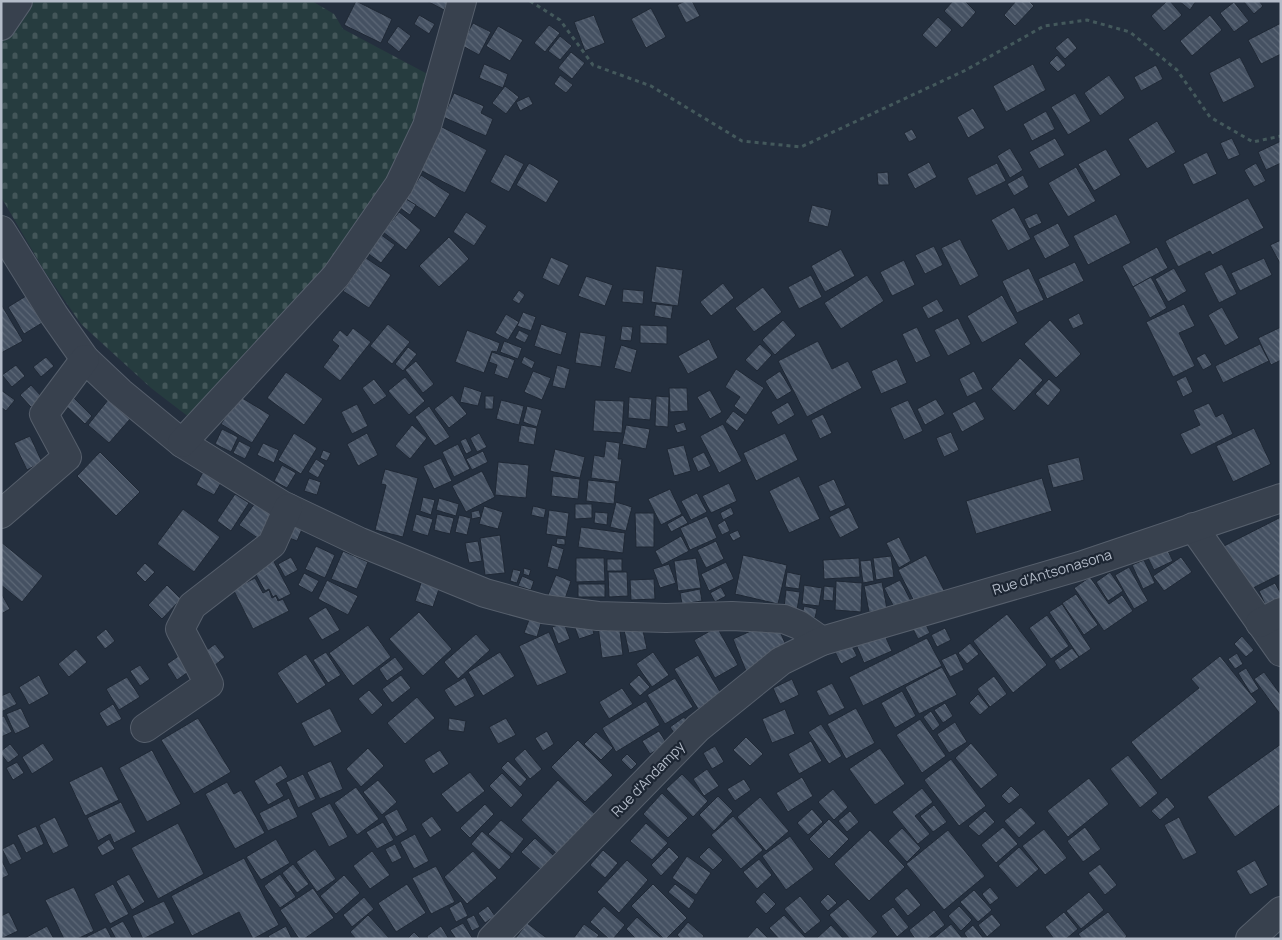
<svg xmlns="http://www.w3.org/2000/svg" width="1282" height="940" viewBox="0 0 1282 940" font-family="Manrope,sans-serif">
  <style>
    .cemetery { fill: url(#cemetery-stones) }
    .building { fill: url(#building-back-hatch); stroke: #1f2835 }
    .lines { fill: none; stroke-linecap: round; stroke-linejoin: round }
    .minor-casing { stroke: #565f6c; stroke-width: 30 }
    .path { stroke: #44595c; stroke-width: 3; stroke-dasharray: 4 4; stroke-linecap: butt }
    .minor { stroke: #38414e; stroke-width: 28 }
    .labels { text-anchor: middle; stroke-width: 4.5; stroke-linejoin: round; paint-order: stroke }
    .street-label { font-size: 14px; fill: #b4bcc9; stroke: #1d2633 }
  </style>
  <defs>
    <pattern id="cemetery-stones" width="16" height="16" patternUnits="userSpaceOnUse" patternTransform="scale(1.25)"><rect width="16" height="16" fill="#263c3f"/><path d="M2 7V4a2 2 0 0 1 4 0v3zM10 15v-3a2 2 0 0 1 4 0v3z" fill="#435659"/></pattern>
    <pattern id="building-back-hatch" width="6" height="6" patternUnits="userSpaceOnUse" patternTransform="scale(1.25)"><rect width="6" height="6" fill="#455162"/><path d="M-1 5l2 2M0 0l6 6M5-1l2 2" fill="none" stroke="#5d6877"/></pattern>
  </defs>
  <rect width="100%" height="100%" fill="#242f3e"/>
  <path class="cemetery" d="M24,1H312L334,14L343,29L435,78L426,113L328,279L194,421L151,388L81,324L45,272L1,197V35Z"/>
  <g class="building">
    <path d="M356,1L392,19L381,43L344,25Z"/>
    <path d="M427,1H448L444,10Z"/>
    <path d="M685,1H692L700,16L686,23L677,5Z"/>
    <path d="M953,1H965L976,12L962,28L944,11Z"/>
    <path d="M1016,1H1029L1034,6L1015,26L1004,15Z"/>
    <path d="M1167,1H1170L1182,15L1164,31L1151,16Z"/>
    <path d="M1179,1H1196L1190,10Z"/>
    <path d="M1243,1H1259L1263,6L1254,14Z"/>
    <path d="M1234,2L1249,21L1234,32L1220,13Z"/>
    <path d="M651,8L666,37L646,48L631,19Z"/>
    <path d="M419,15L435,24L429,34L414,24Z"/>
    <path d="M594,15L605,43L585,51L574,22Z"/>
    <path d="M1210,15L1222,30L1192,56L1180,41Z"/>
    <path d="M938,17L952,30L936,48L922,35Z"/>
    <path d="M473,23L491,32L479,55L461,45Z"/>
    <path d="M1281,23V54L1261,64L1248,40Z"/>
    <path d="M549,25L560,33L545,52L534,43Z"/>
    <path d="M398,26L411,36L399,52L387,42Z"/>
    <path d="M498,26L523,40L510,61L486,46Z"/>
    <path d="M560,36L572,46L560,60L548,51Z"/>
    <path d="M1068,37L1077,48L1065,59L1055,48Z"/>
    <path d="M571,52L585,63L572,79L558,68Z"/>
    <path d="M1057,55L1066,65L1058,72L1049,63Z"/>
    <path d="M1240,57L1255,87L1223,103L1209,73Z"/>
    <path d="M484,64L508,74L503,88L479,78Z"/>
    <path d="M1033,64L1046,90L1006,112L993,86Z"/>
    <path d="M1156,65L1163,79L1141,91L1134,77Z"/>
    <path d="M560,75L573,85L566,93L554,84Z"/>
    <path d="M1109,75L1125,98L1100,116L1084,93Z"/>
    <path d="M505,86L519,97L506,114L492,103Z"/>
    <path d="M454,93L484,106L481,113L493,119L486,136L443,117Z"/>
    <path d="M1075,93L1091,121L1068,135L1051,107Z"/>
    <path d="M529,96L533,104L520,111L516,102Z"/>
    <path d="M973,108L985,128L968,138L957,117Z"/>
    <path d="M1046,111L1055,129L1032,141L1023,124Z"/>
    <path d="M1157,121L1176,152L1147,169L1128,139Z"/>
    <path d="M442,127L487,150L465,193L420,170Z"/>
    <path d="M912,129L917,138L909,142L904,133Z"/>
    <path d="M1055,138L1065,155L1039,169L1029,152Z"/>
    <path d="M1232,138L1240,155L1228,160L1220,143Z"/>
    <path d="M1281,141V163L1266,170L1258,152Z"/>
    <path d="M1010,148L1023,170L1010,178L997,156Z"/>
    <path d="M1106,149L1121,175L1094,191L1078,164Z"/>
    <path d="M1207,152L1217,174L1193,185L1183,164Z"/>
    <path d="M505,154L524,164L509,192L490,182Z"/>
    <path d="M929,162L937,177L915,189L907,174Z"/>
    <path d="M529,163L559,181L546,203L516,185Z"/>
    <path d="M997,163L1006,181L976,196L967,178Z"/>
    <path d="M1256,163L1266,181L1254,187L1244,170Z"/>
    <path d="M1076,167L1096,201L1068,217L1048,183Z"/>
    <path d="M888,172L889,185H878L877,173Z"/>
    <path d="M421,175L450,194L435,218L406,199Z"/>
    <path d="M1023,175L1029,187L1014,196L1007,184Z"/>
    <path d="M1248,198L1264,228L1212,255L1210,251L1178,267L1165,241Z"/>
    <path d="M406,199L416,205L410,215L400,208Z"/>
    <path d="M812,205L832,210L828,227L808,222Z"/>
    <path d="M1014,207L1031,239L1008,251L991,220Z"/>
    <path d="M399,212L421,230L406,250L383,232Z"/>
    <path d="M466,212L487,226L474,246L453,232Z"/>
    <path d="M1037,213L1042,223L1029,229L1024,219Z"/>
    <path d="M1116,214L1131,243L1088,265L1073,236Z"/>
    <path d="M1058,223L1070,246L1045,259L1033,236Z"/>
    <path d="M380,234L395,245L381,263L366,252Z"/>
    <path d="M449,237L469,259L439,287L419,266Z"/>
    <path d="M960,239L979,276L960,286L941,248Z"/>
    <path d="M1281,240V265L1270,245Z"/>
    <path d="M934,246L943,265L925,274L915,255Z"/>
    <path d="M1157,247L1168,268L1133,287L1122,266Z"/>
    <path d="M841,249L855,276L825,292L811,266Z"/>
    <path d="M551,257L569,265L559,286L542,278Z"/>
    <path d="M366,258L391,275L369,308L343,291Z"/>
    <path d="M1264,258L1272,275L1240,291L1231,273Z"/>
    <path d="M904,260L915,285L892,296L880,272Z"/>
    <path d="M1075,262L1084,281L1047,299L1038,279Z"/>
    <path d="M1222,264L1237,294L1219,303L1204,273Z"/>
    <path d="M656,266L683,270L678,306L651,302Z"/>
    <path d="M1029,268L1044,300L1017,313L1002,281Z"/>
    <path d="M1174,268L1187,291L1168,302L1155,279Z"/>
    <path d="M811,275L822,297L799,309L788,287Z"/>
    <path d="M867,275L884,301L841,329L824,303Z"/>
    <path d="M586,276L613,285L605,306L578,296Z"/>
    <path d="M1151,277L1167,308L1150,318L1133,287Z"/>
    <path d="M723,283L734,298L711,316L700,302Z"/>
    <path d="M763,287L782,312L754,332L735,308Z"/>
    <path d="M623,289L644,291L643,304L622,302Z"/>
    <path d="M519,290L525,295L519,304L512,300Z"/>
    <path d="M1002,295L1018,323L982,343L967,316Z"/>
    <path d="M26,296L42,323L24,334L8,307Z"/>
    <path d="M937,299L944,311L928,319L922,307Z"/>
    <path d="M1,304L23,341L1,353Z"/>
    <path d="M656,304L673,306L671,319L654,316Z"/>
    <path d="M1184,304L1195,326L1179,333L1195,366L1173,377L1146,322Z"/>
    <path d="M1222,307L1239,338L1225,346L1208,315Z"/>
    <path d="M523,312L536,317L531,331L517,326Z"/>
    <path d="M1079,313L1084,324L1073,329L1068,319Z"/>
    <path d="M506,314L519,322L508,340L495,333Z"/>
    <path d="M958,318L971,344L948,356L934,330Z"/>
    <path d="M783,320L796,335L775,355L762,340Z"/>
    <path d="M1050,320L1081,354L1056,378L1024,344Z"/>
    <path d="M388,324L410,342L392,364L370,346Z"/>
    <path d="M541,324L567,333L561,355L534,346Z"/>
    <path d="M640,325L667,326V344L640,343Z"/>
    <path d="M622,326L633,327L631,341L620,340Z"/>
    <path d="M917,327L931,356L916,363L902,334Z"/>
    <path d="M1281,327V360L1271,365L1258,338Z"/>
    <path d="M353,328L371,342L340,381L323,367L339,346L332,340L340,330L347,336Z"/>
    <path d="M467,330L500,343L497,352L492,351L484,373L455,362Z"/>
    <path d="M519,330L529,335L525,343L515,338Z"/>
    <path d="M580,332L606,336L601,367L575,363Z"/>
    <path d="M709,339L718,358L688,374L678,356Z"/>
    <path d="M504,341L522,348L518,359L500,352Z"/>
    <path d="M818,341L832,369L848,361L862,388L807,417L778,361Z"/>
    <path d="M760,344L772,355L757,371L745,360Z"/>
    <path d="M1260,344L1269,361L1223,383L1215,366Z"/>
    <path d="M621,345L637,350L631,373L614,368Z"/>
    <path d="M408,347L417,354L403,371L395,364Z"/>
    <path d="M492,352L515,360L508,379L494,374L497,365L489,362Z"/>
    <path d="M1205,353L1212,365L1203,370L1196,358Z"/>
    <path d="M524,356L535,362L532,369L521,363Z"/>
    <path d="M46,357L54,366L41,377L33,367Z"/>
    <path d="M1020,358L1043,380L1014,411L991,389Z"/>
    <path d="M897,359L907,383L881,394L871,371Z"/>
    <path d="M416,361L434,384L423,393L405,370Z"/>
    <path d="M16,365L25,376L12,387L2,375Z"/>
    <path d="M557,365L570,369L565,389L552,386Z"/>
    <path d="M736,369L764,388L746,415L734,406L740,397L725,387Z"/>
    <path d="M533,371L551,378L542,400L524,392Z"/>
    <path d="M780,371L792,391L777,400L765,381Z"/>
    <path d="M974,371L983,389L967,397L959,379Z"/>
    <path d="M286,372L323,399L304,425L267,398Z"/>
    <path d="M1186,376L1193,392L1183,397L1176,381Z"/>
    <path d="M405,377L425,401L409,415L388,391Z"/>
    <path d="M374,379L387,396L374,405L362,388Z"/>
    <path d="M1049,379L1061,390L1048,406L1035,394Z"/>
    <path d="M31,385L42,397L31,407L20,395Z"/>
    <path d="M464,386L482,392L478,406L460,402Z"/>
    <path d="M669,388H687L688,411L670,412Z"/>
    <path d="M1,390L15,400L6,411L1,407Z"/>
    <path d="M710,390L722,412L710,419L697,397Z"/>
    <path d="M452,395L467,414L449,428L434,409Z"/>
    <path d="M239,396L270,415L252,443L221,424Z"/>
    <path d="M485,396H494L493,409H485Z"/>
    <path d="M656,396L669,397L668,427L655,426Z"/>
    <path d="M629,397L652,399L650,420L628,418Z"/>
    <path d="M74,398L92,416L85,424L66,406Z"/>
    <path d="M936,399L945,414L925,425L917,409Z"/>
    <path d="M108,400L130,419L109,443L88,425Z"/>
    <path d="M501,400L524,406L519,425L496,419Z"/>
    <path d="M595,400L624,401L622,433L593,431Z"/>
    <path d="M908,400L923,431L904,440L890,408Z"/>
    <path d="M975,401L985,419L962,432L952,413Z"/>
    <path d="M788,402L795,415L778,425L771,412Z"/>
    <path d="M1209,403L1216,417L1223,413L1233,434L1191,455L1180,434L1200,425L1193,410Z"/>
    <path d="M357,404L368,426L352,434L341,412Z"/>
    <path d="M429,406L450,437L435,446L415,417Z"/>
    <path d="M527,406L542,410L537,427L523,422Z"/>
    <path d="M733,411L745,420L737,431L725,422Z"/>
    <path d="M823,414L832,433L820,439L811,420Z"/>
    <path d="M684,422L687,430L677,433L674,425Z"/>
    <path d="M723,424L742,461L719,473L700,436Z"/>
    <path d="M412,425L427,438L410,459L395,446Z"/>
    <path d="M521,425L537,428L534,445L518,442Z"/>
    <path d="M626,425L650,429L646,449L622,444Z"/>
    <path d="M1254,428L1271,464L1233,482L1216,446Z"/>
    <path d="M222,429L238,437L231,452L215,444Z"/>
    <path d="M951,432L959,450L944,457L936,438Z"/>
    <path d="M294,433L317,448L301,474L278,460Z"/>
    <path d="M367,433L378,455L358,466L347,444Z"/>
    <path d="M479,433L487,447L477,452L470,438Z"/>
    <path d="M785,433L798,460L756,481L743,453Z"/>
    <path d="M30,436L42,462L27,470L14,443Z"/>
    <path d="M466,438L472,451L466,454L460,441Z"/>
    <path d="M239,441L251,447L245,459L233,453Z"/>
    <path d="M606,441L620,443L618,459H622L619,482L591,478L594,455L604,457Z"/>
    <path d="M263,443L279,450L274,463L257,455Z"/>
    <path d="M458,444L470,469L454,477L442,452Z"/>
    <path d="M684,445L691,471L674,476L667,449Z"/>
    <path d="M555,449L585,457L580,478L550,471Z"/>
    <path d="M323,450L331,453L327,461L320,458Z"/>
    <path d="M483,451L488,462L472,470L466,459Z"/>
    <path d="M100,452L140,492L116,516L77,476Z"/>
    <path d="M704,452L711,466L698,472L692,458Z"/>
    <path d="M1079,457L1084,480L1053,488L1047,465Z"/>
    <path d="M441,458L452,481L434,489L423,466Z"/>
    <path d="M316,459L325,465L318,478L308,472Z"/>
    <path d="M498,462L529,465L526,498L495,495Z"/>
    <path d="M282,465L296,473L287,488L274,481Z"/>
    <path d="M385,469L418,478L403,537L375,530L386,485L381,484Z"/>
    <path d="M482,471L495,497L466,512L452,486Z"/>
    <path d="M203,472L221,483L214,495L196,485Z"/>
    <path d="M553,476L580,479L578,499L551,496Z"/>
    <path d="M799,476L820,519L789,533L769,491Z"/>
    <path d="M309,478L321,482L317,495L304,491Z"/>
    <path d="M1042,478L1052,511L976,534L966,501Z"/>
    <path d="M834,479L846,505L830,512L818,486Z"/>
    <path d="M588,480L616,483L614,504L586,501Z"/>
    <path d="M729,483L737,501L711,513L702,496Z"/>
    <path d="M670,489L682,514L661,525L648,499Z"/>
    <path d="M697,493L707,512L691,520L681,501Z"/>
    <path d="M235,494L249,503L231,531L217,521Z"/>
    <path d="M423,497L435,500L431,515L420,511Z"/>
    <path d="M439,498L459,504L456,516L436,510Z"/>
    <path d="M616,502L632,507L626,531L610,527Z"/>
    <path d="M255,503L275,518L259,539L239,525Z"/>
    <path d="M575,504H592V518L575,519Z"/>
    <path d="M484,506L503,512L498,529L479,524Z"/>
    <path d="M533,506L546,509L544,518L531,515Z"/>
    <path d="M731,507L734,514L723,520L720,513Z"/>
    <path d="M849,507L859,528L840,538L829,517Z"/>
    <path d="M183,509L220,537L194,572L157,544Z"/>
    <path d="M479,510L481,517L472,519L471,512Z"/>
    <path d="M549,510L569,513L566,537L546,534Z"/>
    <path d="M595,512L608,513L607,525L594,523Z"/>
    <path d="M635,513H654V547H636Z"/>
    <path d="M416,514L433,519L428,536L412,531Z"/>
    <path d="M437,514L454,518L450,534L434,530Z"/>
    <path d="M459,515L471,518L467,535L455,532Z"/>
    <path d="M683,515L688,523L671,532L667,524Z"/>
    <path d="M707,516L717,538L690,550L680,528Z"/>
    <path d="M1281,517V574L1247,591L1224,546Z"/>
    <path d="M725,520L730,531L722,535L717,525Z"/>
    <path d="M293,522L303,527L297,541L287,537Z"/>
    <path d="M581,527L625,533L623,553L578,547Z"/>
    <path d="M738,530L741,537L733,541L729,534Z"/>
    <path d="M500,535L505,573L485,575L480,538Z"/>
    <path d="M681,536L689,551L662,565L655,551Z"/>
    <path d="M899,537L911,561L899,568L886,543Z"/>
    <path d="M557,538L565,539V545L556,544Z"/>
    <path d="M478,541L482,561L469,563L465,543Z"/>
    <path d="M716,541L724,559L706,568L697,550Z"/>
    <path d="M1,542L43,576L22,602L1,585Z"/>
    <path d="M552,545L564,549L558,570L547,567Z"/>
    <path d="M316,546L335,555L325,578L305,569Z"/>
    <path d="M1167,549L1173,561L1154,570L1148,558Z"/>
    <path d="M343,551L368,562L357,589L331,579Z"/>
    <path d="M743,555L787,565L778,604L735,594Z"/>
    <path d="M926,555L945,592L917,607L898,570Z"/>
    <path d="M271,556L291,594L279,600L276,595L273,597L269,589L265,591L251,566Z"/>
    <path d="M891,556L894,577L876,580L873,558Z"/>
    <path d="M291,557L298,570L285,577L278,564Z"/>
    <path d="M1181,557L1192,572L1164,591L1153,576Z"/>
    <path d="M576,558H604L605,581L576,582Z"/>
    <path d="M696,558L701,588L678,591L674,561Z"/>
    <path d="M859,558L860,577L824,579L823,560Z"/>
    <rect x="607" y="559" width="15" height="12"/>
    <path d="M871,560L874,581L863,583L860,561Z"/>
    <path d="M1144,560L1155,583L1143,589L1132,565Z"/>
    <path d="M726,562L734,579L709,591L701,574Z"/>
    <path d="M145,563L155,572L145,582L136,573Z"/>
    <path d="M669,564L676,583L660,588L653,569Z"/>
    <path d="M1129,567L1148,601L1134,609L1115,575Z"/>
    <path d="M524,568L531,570L529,576L523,574Z"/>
    <path d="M513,569L521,571L517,583L510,581Z"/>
    <path d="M608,572H627L628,596L609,597Z"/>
    <path d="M787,572L801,575L799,589L785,587Z"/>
    <path d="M1110,572L1123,591L1108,601L1096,582Z"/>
    <path d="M304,573L319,581L312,593L298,585Z"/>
    <path d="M556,575L571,581L564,602L548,595Z"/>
    <path d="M522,576L534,581L531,590L518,586Z"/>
    <path d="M1090,577L1109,604L1122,595L1133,611L1104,631L1074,588Z"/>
    <path d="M255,578L263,593L269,590L272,598L276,596L278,601L283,599L289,611L253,629L233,589Z"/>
    <path d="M654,579L655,599L631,600L630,580Z"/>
    <path d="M327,580L358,596L348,615L318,599Z"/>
    <path d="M422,580L440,586L433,607L415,601Z"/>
    <path d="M900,580L912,603L896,611L884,588Z"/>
    <path d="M836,581L862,583L861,612L835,610Z"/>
    <path d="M882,582L887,609L869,612L864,586Z"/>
    <path d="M1275,583L1281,594V599L1266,606L1259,591Z"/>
    <rect x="578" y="584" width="27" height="13"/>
    <path d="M167,585L181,599L162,619L148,605Z"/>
    <path d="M804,585L822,588L819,606L802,604Z"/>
    <path d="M824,586L834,587L833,601L823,600Z"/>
    <path d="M721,587L726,596L715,602L710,593Z"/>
    <path d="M700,589L702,601L682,604L680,593Z"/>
    <path d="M786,590L800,592L797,610L784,607Z"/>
    <path d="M1,593L10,609L1,614Z"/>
    <path d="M1076,594L1098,625L1084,635L1062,603Z"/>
    <path d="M1062,604L1091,649L1079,657L1049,612Z"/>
    <path d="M804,606L817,609L815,618L802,615Z"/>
    <path d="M326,607L340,630L322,640L308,618Z"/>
    <path d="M419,612L452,649L423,676L389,639Z"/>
    <path d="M1007,614L1047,665L1013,693L973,641Z"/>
    <path d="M1047,615L1069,646L1051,659L1029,628Z"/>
    <path d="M530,617L542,620L537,637L524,633Z"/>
    <path d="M923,619L930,633L918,639L911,625Z"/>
    <path d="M590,620L594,634L579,639L574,625Z"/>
    <path d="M775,620L789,652L746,671L733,639Z"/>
    <path d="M564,623L570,639L558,644L552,627Z"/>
    <path d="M619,623L623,655L602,658L598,626Z"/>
    <path d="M368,625L391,657L353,686L329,653Z"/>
    <path d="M642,626L647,649L629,653L624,630Z"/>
    <path d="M717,627L738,665L715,678L694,640Z"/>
    <path d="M945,628L951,640L937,647L931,635Z"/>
    <path d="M106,629L115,641L105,649L96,637Z"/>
    <path d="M882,629L892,651L864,663L855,642Z"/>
    <path d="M549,632L567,673L537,686L519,646Z"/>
    <path d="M476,634L490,650L458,679L444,662Z"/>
    <path d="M1242,636L1254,650L1246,657L1234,644Z"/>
    <path d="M927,638L942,666L863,706L849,677Z"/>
    <path d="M850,642L857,656L841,664L834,650Z"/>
    <path d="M970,643L979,654L967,664L958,653Z"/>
    <path d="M215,644L225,657L214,666L203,653Z"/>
    <path d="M1072,648L1079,657L1060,670L1054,661Z"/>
    <path d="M76,649L87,662L69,677L58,664Z"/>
    <path d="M326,652L341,675L328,683L313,660Z"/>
    <path d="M500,652L515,676L483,696L468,672Z"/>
    <path d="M653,652L669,675L652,687L636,664Z"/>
    <path d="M956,653L964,670L950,677L941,660Z"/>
    <path d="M1237,653L1243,664L1235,669L1228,659Z"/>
    <path d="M306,654L326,685L297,704L277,673Z"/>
    <path d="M180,655L191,670L177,680L167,664Z"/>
    <path d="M698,655L722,695L698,709L674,669Z"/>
    <path d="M1220,656L1257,702L1161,780L1131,742L1199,688L1191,679Z"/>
    <path d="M395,657L404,669L387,681L379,669Z"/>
    <path d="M140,665L150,679L140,686L130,671Z"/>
    <path d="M942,667L957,695L919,714L905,687Z"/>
    <path d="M1246,668L1259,689L1251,694L1238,673Z"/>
    <path d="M1264,672L1281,695L1280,714L1254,679Z"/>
    <path d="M39,675L49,694L29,705L19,687Z"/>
    <path d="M401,675L411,688L392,703L382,689Z"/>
    <path d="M639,675L650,687L640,696L629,684Z"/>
    <path d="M994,676L1007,694L990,707L977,689Z"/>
    <path d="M127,677L140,697L119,710L106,689Z"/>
    <path d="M465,677L475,696L455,707L444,690Z"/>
    <path d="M675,678L693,707L665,724L647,695Z"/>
    <path d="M792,679L799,695L780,704L773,688Z"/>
    <path d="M832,683L845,708L829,716L816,691Z"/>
    <path d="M622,688L633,704L609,719L599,702Z"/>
    <path d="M369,690L383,705L372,715L358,699Z"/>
    <path d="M902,691L916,716L895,728L881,703Z"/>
    <path d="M10,692L17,704L1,712V696Z"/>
    <path d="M978,694L989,707L980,715L969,703Z"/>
    <path d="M417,697L435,718L405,744L387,723Z"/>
    <path d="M646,701L660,725L616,752L602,728Z"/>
    <path d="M945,703L953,716L943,723L934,710Z"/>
    <path d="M113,704L122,719L107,727L99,713Z"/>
    <path d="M21,708L30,727L15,734L6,714Z"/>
    <path d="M330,708L342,732L314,747L301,723Z"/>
    <path d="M856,708L875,743L846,759L827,724Z"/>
    <path d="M785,709L795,734L772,743L762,719Z"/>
    <path d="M931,711L940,725L933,731L923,717Z"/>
    <path d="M4,716L12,732L1,737V717Z"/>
    <path d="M684,717L692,728L678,739L670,727Z"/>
    <path d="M198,718L231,772L194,794L161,740Z"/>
    <path d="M449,718L466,721L464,732L448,730Z"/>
    <path d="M506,718L516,735L498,744L489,727Z"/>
    <path d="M920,719L946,756L922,773L896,735Z"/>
    <path d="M955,722L967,742L949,753L937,734Z"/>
    <path d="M821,724L842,756L829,764L808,732Z"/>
    <path d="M547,731L554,744L543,751L535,738Z"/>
    <path d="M659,731L667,744L650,754L642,741Z"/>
    <path d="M596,732L613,748L601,760L584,744Z"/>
    <path d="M746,737L763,754L750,766L733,750Z"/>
    <path d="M578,740L613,775L585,802L551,767Z"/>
    <path d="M811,741L822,761L799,774L788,754Z"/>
    <path d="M43,743L54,760L32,774L22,757Z"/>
    <path d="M971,743L998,775L981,789L955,758Z"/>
    <path d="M10,744L19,755L8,763L1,754V751Z"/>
    <path d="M1281,744V804L1235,837L1207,797Z"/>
    <path d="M715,746L724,762L712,769L703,753Z"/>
    <path d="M368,748L384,766L361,787L346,769Z"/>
    <path d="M880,748L905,784L875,805L849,769Z"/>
    <path d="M525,749L542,769L530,779L514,759Z"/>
    <path d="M152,750L181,804L147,822L119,768Z"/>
    <path d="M440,750L449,764L433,774L424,760Z"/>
    <path d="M627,754L637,764L631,770L621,760Z"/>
    <path d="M1128,755L1158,793L1140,808L1110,769Z"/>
    <path d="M951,759L986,806L959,826L924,780Z"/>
    <path d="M331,761L343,789L320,799L307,772Z"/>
    <path d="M508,761L527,779L520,787L501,768Z"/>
    <path d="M17,762L24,773L13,780L6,768Z"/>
    <path d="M281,765L288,777L276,784L284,796L268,805L254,781Z"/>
    <path d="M102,766L119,800L85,816L69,782Z"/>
    <path d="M707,769L719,786L704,796L693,779Z"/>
    <path d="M470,772L485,791L457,813L441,794Z"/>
    <path d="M502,773L523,795L511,808L489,786Z"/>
    <path d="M303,774L316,799L298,808L286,782Z"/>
    <path d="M682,774L708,801L693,817L666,789Z"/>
    <path d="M802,777L813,796L788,812L776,793Z"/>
    <path d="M1089,778L1109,804L1068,837L1047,811Z"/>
    <path d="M744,779L751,790L735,801L727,789Z"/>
    <path d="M378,780L397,802L382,815L363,792Z"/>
    <path d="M558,780L596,815L558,855L521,820Z"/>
    <path d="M227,782L234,794L241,790L265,833L235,849L205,794Z"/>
    <path d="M1011,786L1020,795L1009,804L1001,796Z"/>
    <path d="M356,787L379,819L357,835L334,803Z"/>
    <path d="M922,788L933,802L915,816L930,834L918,844L892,812Z"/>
    <path d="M833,789L848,807L834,820L818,802Z"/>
    <path d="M662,793L688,818L668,838L643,814Z"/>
    <path d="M718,796L733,811L714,831L699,815Z"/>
    <path d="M760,797L789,831L766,851L737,817Z"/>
    <path d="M1167,797L1175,807L1160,820L1151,811Z"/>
    <path d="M289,798L298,817L268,831L259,813Z"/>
    <path d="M121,802L136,832L114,843L110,834L98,841L87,818Z"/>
    <path d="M330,803L348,837L329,847L311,813Z"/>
    <path d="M485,804L494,814L470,838L460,828Z"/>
    <path d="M934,805L947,822L933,832L920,816Z"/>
    <path d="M1021,807L1036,823L1019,838L1004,821Z"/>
    <path d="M397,809L408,830L396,837L384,816Z"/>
    <path d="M812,809L823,822L808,835L797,823Z"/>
    <path d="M850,811L859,822L847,832L838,821Z"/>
    <path d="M985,811L995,822L979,836L968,826Z"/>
    <path d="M432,816L442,830L430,838L421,824Z"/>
    <path d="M733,816L763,850L741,869L711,835Z"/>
    <path d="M55,817L69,846L53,854L39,825Z"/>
    <path d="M1179,817L1197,853L1183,860L1164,825Z"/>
    <path d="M829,819L849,839L829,859L809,839Z"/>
    <path d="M501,820L524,839L512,854L488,834Z"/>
    <path d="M383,822L394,840L377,849L366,832Z"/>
    <path d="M178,823L204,874L158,899L131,848Z"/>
    <path d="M646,823L668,843L652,860L630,841Z"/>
    <path d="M36,826L44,844L26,853L17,835Z"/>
    <path d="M1003,827L1018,844L996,863L981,845Z"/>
    <path d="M1085,827L1101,849L1083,862L1067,841Z"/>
    <path d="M902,828L921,848L907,862L888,841Z"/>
    <path d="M1044,829L1067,858L1045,875L1022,846Z"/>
    <path d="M870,830L905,867L869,901L834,864Z"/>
    <path d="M948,830L985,876L944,910L906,864Z"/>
    <path d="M482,831L511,857L499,870L471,844Z"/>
    <path d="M415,834L429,861L414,869L400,842Z"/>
    <path d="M790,836L814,869L786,890L762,856Z"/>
    <path d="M535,838L554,856L541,870L521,852Z"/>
    <path d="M109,839L115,849L102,856L97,847Z"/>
    <path d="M276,839L290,863L261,880L246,857Z"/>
    <path d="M14,843L22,859L10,865L2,849Z"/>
    <path d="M395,844L402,858L392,863L385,849Z"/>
    <path d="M669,847L679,857L661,876L651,865Z"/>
    <path d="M709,847L723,860L713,870L699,857Z"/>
    <path d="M1019,847L1039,869L1017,888L998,866Z"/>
    <path d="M315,849L336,879L317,892L296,862Z"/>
    <path d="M603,850L618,863L605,878L590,865Z"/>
    <path d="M372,851L390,875L370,889L353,866Z"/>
    <path d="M473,851L497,878L467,904L444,877Z"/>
    <path d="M687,856L711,873L696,895L672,878Z"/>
    <path d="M244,858L279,925L253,939L239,912L192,936L171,896Z"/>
    <path d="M759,859L772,875L757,889L743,872Z"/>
    <path d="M627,860L648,880L619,913L597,892Z"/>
    <path d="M1255,860L1268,885L1250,895L1236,871Z"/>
    <path d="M2,861L9,875L1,879V862Z"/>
    <path d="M293,864L309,884L297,893L282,873Z"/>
    <path d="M1100,864L1117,885L1105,895L1088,873Z"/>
    <path d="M436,866L455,902L431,914L412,878Z"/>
    <path d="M129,874L145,902L132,910L116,881Z"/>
    <path d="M280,874L296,897L280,908L264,886Z"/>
    <path d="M344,875L360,893L336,914L320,896Z"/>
    <path d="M113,884L129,914L110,924L94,894Z"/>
    <path d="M407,884L426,913L396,932L378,903Z"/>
    <path d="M653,884L687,918L666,939H664L631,906Z"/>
    <path d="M675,884L695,900L689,909L668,892Z"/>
    <path d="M74,887L94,931L77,939H64L45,900Z"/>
    <path d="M990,887L999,898L990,905L982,894Z"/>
    <path d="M313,888L334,918L304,939H299L280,910Z"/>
    <path d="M907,888L921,905L908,916L894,899Z"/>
    <path d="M974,890L992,910L978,922L960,902Z"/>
    <path d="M764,892L776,904L766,914L755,902Z"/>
    <path d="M1089,892L1104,910L1081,929L1066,911Z"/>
    <path d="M828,894L837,903L828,911L820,902Z"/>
    <path d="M800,896L821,921L805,934L784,909Z"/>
    <path d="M364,897L374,909L352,927L343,915Z"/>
    <path d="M848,899L878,932L870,939H850L829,915Z"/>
    <path d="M164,901L175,923L143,939L132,916Z"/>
    <path d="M461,901L468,916L456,922L449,908Z"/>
    <path d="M488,906L495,916L485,923L478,913Z"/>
    <path d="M604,906L625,925L613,939H609L590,922Z"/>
    <path d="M959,906L972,920L961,931L948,916Z"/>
    <path d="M893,907L909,927L897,937L881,916Z"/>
    <path d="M934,910L945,925L927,939H915L909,930Z"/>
    <path d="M9,912L18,931L3,938L1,935V916Z"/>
    <path d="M1064,912L1078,929L1066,939H1054L1045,927Z"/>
    <path d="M1108,912L1127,936L1124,939H1082L1078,934Z"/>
    <path d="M992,914L1001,925L987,937L978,925Z"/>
    <path d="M368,915L390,939H356L350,932Z"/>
    <path d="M474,915L480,927L472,931L466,919Z"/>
    <path d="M784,915L807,939H779L769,928Z"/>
    <path d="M637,917L662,939H636L626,929Z"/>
    <path d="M123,921L133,939H116L110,928Z"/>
    <path d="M688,922L704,936L702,939H681L677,935Z"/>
    <path d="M463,923L473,939H456L450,930Z"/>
    <path d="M527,923L548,939H515Z"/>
    <path d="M584,924L599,935L596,939H573Z"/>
    <path d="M951,924L963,939H933Z"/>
    <path d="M831,925L844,939H816Z"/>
    <path d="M973,925L984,939H968L964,933Z"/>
    <path d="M47,926L54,939H23Z"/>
    <path d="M286,926L292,939H270L268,936Z"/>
    <path d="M441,926L449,939H428L427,936Z"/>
    <path d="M106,927L112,939H87L86,937Z"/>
    <path d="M757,927L769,939H746Z"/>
    <path d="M414,932L421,939H407Z"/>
  </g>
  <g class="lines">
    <defs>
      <g id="minor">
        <path d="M1,26L18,1"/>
        <path d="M1,230L54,315L85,359L120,392L182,443L282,505L360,542L485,593L543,609L598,616L666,618L732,616L784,619L799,625L822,641"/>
        <path d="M182,443L336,276L399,185L427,126L462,1"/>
        <path d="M1,514L67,457L44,414L85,359"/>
        <path d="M1193,527L1281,652"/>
        <path d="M1260,623L1281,612"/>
        <path d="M145,728L209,684L180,629L192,606L272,544L288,508"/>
        <path d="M492,939L698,728L781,661L822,641L1080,566L1281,498"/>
        <path d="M1250,939L1281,911"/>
      </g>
    </defs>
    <use href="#minor" class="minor-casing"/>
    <path class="path" d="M530,1L560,20L593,65L651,86L742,141L801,147L966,70L1044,26L1087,20L1130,32L1177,70L1210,117L1253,142L1281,136"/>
    <use href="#minor" class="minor"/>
  </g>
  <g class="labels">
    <g class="street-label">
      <text transform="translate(1052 572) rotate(-17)" y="5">Rue d'Antsonasona</text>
      <text transform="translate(648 779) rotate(-46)" y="5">Rue d'Andampy</text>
    </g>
  </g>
  <rect width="1282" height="940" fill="none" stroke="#b4bcc9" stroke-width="5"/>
</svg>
